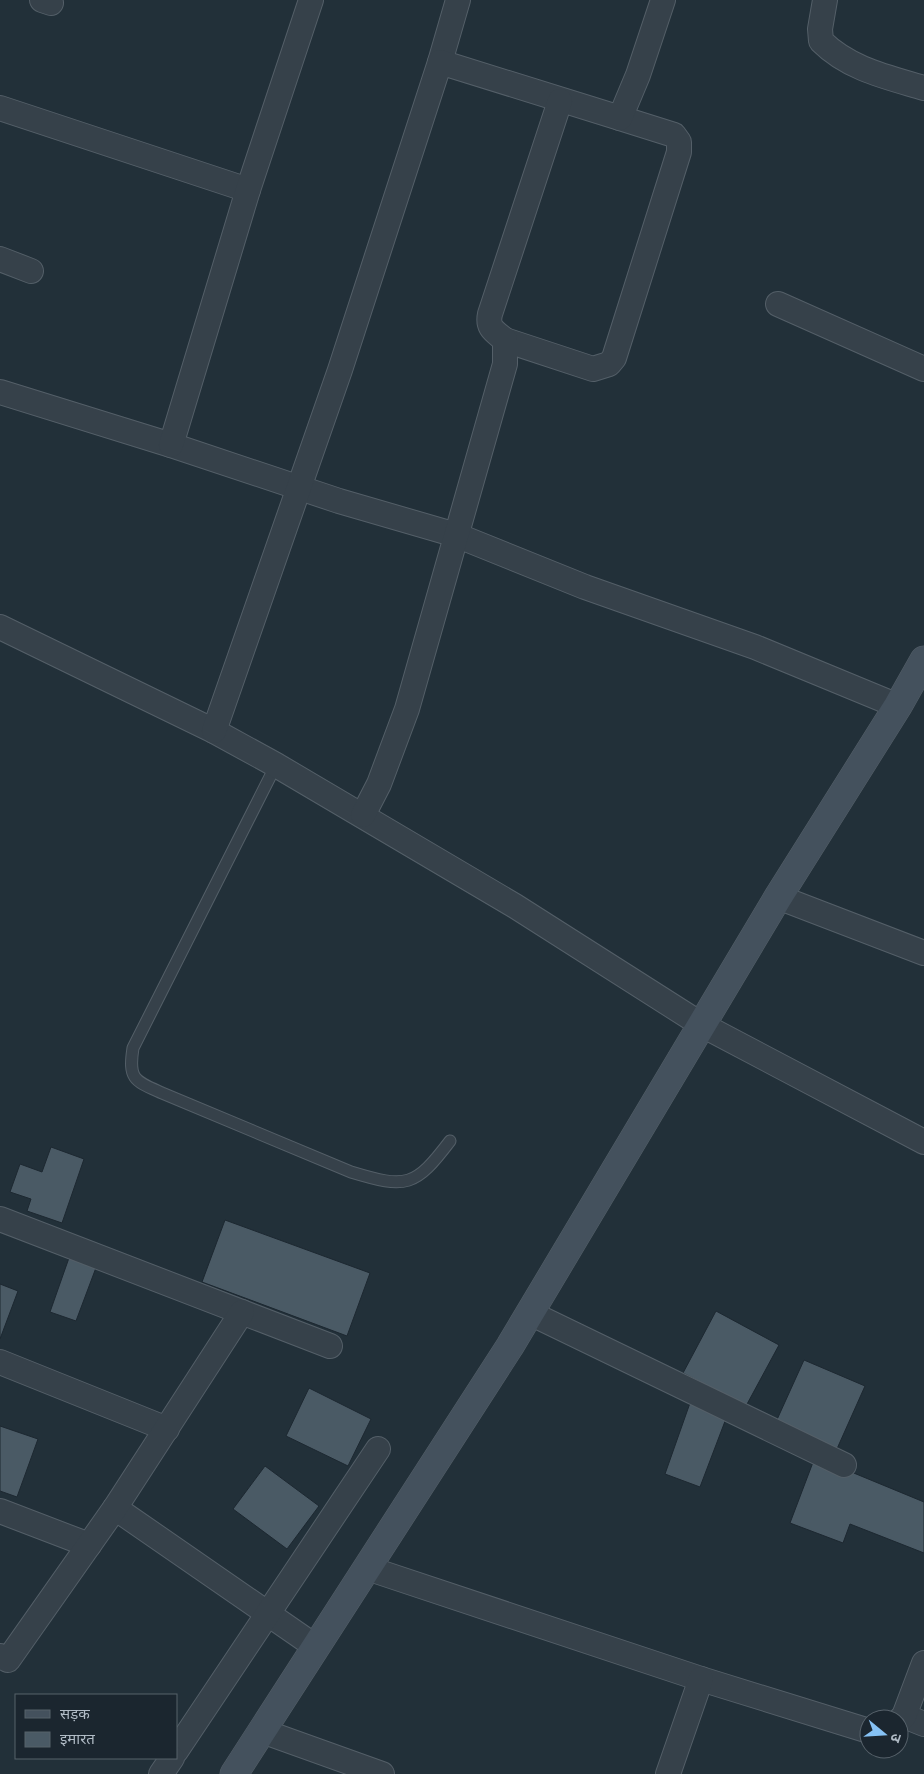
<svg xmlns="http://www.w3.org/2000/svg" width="924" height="1774" viewBox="0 0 924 1774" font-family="Cabin,'Noto Sans Devanagari',sans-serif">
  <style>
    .building { fill: #4a5a65; stroke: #1d2831 }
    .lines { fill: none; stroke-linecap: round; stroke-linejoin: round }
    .lane-casing { stroke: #545f68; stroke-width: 13 }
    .street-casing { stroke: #545f68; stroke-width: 26 }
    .secondary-casing { stroke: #545f68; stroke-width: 29 }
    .lane { stroke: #36414a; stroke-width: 11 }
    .street { stroke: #36414a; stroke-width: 24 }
    .secondary { stroke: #44515d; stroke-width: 28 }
  </style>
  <rect width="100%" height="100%" fill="#223039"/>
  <g class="building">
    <path d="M51,1147L84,1159L62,1223L27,1211L31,1199L10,1192L20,1164L42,1172Z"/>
    <path d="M225,1220L370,1273L347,1336L202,1282Z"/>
    <path d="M70,1255L97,1265L76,1321L50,1312Z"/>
    <path d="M0,1284L18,1291L0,1339Z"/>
    <path d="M716,1311L779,1345L746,1406L683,1373Z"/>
    <path d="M804,1360L865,1386L836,1451L775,1424Z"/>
    <path d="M309,1388L371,1419L348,1466L286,1436Z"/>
    <path d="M690,1403L727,1416L700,1487L665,1474Z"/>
    <path d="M0,1426L38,1439L17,1497L0,1491Z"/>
    <path d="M815,1457L924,1502V1553L850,1524L843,1543L790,1523Z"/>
    <path d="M265,1466L319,1506L287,1549L233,1509Z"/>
  </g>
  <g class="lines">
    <defs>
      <path id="lane" d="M276,765L133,1048C128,1080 135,1081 162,1093L351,1172C407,1189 415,1187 450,1141"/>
      <g id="street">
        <path d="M42,0L51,3"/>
        <path d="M825,0L820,29L821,41C849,69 887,77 924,88"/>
        <path d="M440,62L458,0"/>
        <path d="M0,108L248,190"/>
        <path d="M0,259L31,271"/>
        <path d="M778,304L924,369"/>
        <path d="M505,340L593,369L609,364L614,358L679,152V142L674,135L620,118"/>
        <path d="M0,392L171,445L339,501L456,535L585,587L755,647L898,706"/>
        <path d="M171,445L248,190L311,0"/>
        <path d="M0,627L214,731L276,765L515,906L702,1025L924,1142"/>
        <path d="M214,731L340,370L440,62L620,118L638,75L663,0"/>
        <path d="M363,815L379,784L407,709L505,364V340C494,331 487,328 490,314L560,101"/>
        <path d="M778,897L924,953"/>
        <path d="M0,1219L330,1346"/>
        <path d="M530,1313L844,1465"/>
        <path d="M0,1362L167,1429"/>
        <path d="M115,1508L316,1647"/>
        <path d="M0,1511L89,1545"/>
        <path d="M367,1568L701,1679L869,1731"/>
        <path d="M0,1656L8,1660L115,1508L242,1312"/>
        <path d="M904,1716L924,1724"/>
        <path d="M899,1721L904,1716L924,1663"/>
        <path d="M262,1731L382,1774"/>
        <path d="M176,1751L378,1449"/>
        <path d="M161,1774L172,1758"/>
        <path d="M668,1774L701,1679"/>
      </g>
      <path id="secondary" d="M234,1774L510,1346L778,897L898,706L924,660"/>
    </defs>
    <use href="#lane" class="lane-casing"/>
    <use href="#street" class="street-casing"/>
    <use href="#secondary" class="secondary-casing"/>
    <use href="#lane" class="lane"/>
    <use href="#street" class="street"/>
    <use href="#secondary" class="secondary"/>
  </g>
  <rect x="15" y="1694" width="162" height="65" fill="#1b262f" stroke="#57626b"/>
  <rect x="25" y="1710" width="25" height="8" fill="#44515d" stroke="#57626b"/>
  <text x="60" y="1719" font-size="15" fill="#b1bcc6">सड़क</text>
  <rect x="25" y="1732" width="25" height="15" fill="#4a5a65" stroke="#57626b"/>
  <text x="60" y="1744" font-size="15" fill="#b1bcc6">इमारत</text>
  <g transform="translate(884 1734) rotate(108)"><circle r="24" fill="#1b262f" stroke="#57626b"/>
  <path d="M0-4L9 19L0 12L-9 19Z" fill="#86c2f5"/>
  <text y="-8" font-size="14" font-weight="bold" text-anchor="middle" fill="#b1bcc6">उ</text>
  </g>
</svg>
